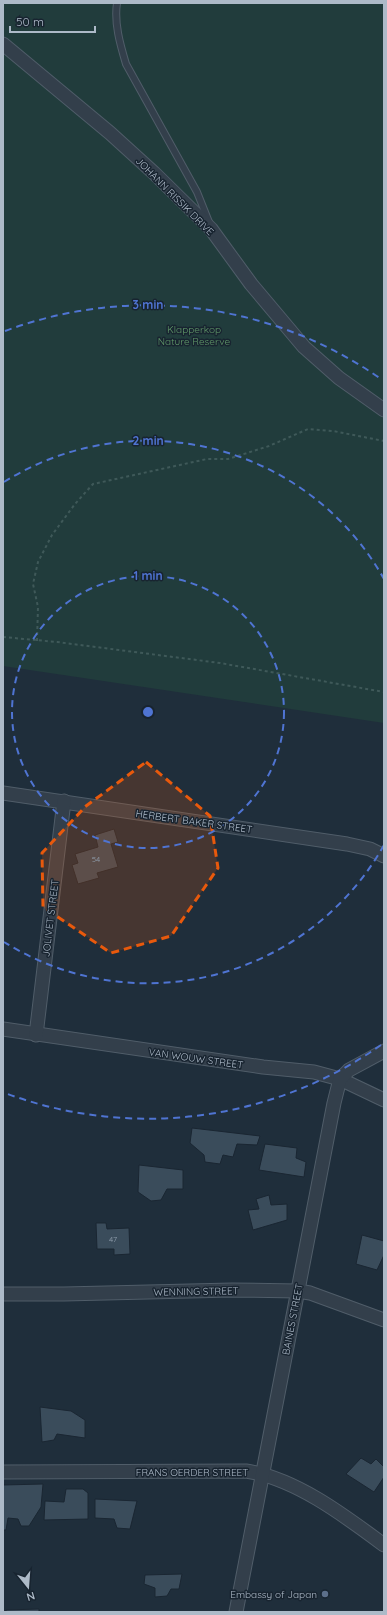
<svg xmlns="http://www.w3.org/2000/svg" width="387" height="1615" viewBox="0 0 387 1615" font-family="Quicksand,sans-serif">
  <style>
    .green { fill: #213c3c }
    .building { fill: #3a4c5b; stroke: #1a2632 }
    .lines { fill: none; stroke-linecap: round; stroke-linejoin: round }
    .lane-casing { stroke: #505d69; stroke-width: 8 }
    .street-casing { stroke: #505d69; stroke-width: 15 }
    .path { stroke: #3f5959; stroke-width: 2; stroke-dasharray: 3 3; stroke-linecap: butt }
    .lane { stroke: #333f4b; stroke-width: 6 }
    .street { stroke: #333f4b; stroke-width: 13 }
    .marked { fill: #e8590c; fill-opacity: 0.2; stroke: #e8590c; stroke-width: 3; stroke-dasharray: 8 5; stroke-linejoin: round }
    .ring { fill: none; stroke: #4f74d2; stroke-width: 2; stroke-dasharray: 7 5 }
    .service-dot { fill: #5c6f8a; stroke: #182430; stroke-width: 1.5 }
    .labels { text-anchor: middle; stroke-width: 3; stroke-linejoin: round; paint-order: stroke }
    .number-label { font-size: 8px; fill: #909ead }
    .street-label { font-size: 10px; fill: #adbac8; stroke: #182430 }
    .park-label { font-size: 10px; fill: #629b6a; stroke: #182430 }
    .poi-label { font-size: 10px; fill: #adbac8; stroke: #182430; text-anchor: end }
    .centre { fill: #4f74d2; stroke: #182430; stroke-width: 2 }
    .ring-label { font-size: 12px; text-anchor: middle; font-weight: bold; fill: #4f74d2; stroke: #182430; stroke-width: 3; stroke-linejoin: round; paint-order: stroke }
  </style>
  <rect width="100%" height="100%" fill="#1f2e3b"/>
  <path class="green" d="M3,3H384V723L3,666Z"/>
  <g class="building">
    <path d="M114,829L118,842L111,844L118,867L97,873L99,878L78,884L72,865L78,863L75,854L98,847L95,835Z"/>
    <path d="M192,1128L260,1136L257,1145L237,1144L233,1157L223,1155L220,1164L205,1162L204,1155L190,1143Z"/>
    <path d="M265,1144L297,1148L296,1158L306,1162L304,1177L259,1170Z"/>
    <path d="M139,1165L183,1170V1189H167L161,1200L151,1201L138,1192Z"/>
    <path d="M269,1195L271,1205L287,1204V1220L253,1230L248,1210L259,1209L256,1199Z"/>
    <path d="M96,1223H106L107,1229L129,1228L130,1254L114,1255V1249H97Z"/>
    <path d="M362,1235L384,1241V1255L377,1270L356,1264Z"/>
    <path d="M40,1407L71,1411L85,1420V1438L57,1434L54,1440L42,1442Z"/>
    <path d="M361,1458L371,1464L376,1459L384,1467V1477L374,1492L346,1474Z"/>
    <path d="M43,1484L41,1507L29,1526H21L18,1519L8,1518L6,1530H3V1485Z"/>
    <path d="M66,1489H83L88,1493V1519L44,1520L45,1501L64,1502Z"/>
    <path d="M95,1499L137,1501L130,1529L117,1528L114,1519L95,1518Z"/>
    <path d="M182,1574L179,1589H171L167,1596L155,1597V1588L144,1584L145,1575Z"/>
    <path d="M39,1609V1612H6V1610Z"/>
  </g>
  <g class="lines">
    <defs>
      <path id="lane" d="M117,3C114,23 120,44 126,64L197,192L209,222"/>
      <g id="street">
        <path d="M3,44L110,133L154,173L211,229L251,284L304,347L339,378L384,410"/>
        <path d="M3,793L347,844L370,849L384,856"/>
        <path d="M3,1029L263,1067L314,1072L340,1079L384,1100"/>
        <path d="M36,1035L64,801"/>
        <path d="M3,1294H64L232,1290L298,1291L310,1293L384,1320"/>
        <path d="M3,1472L246,1471C295,1478 345,1516 384,1545"/>
        <path d="M236,1612L334,1103L340,1079L349,1070L384,1051"/>
      </g>
    </defs>
    <use href="#lane" class="lane-casing"/>
    <use href="#street" class="street-casing"/>
    <g class="path">
      <path d="M3,637L57,642L220,663L384,692"/>
      <path d="M37,641L38,607L33,584L38,562L52,535L75,504L93,484L207,459H228L269,446L308,429L333,431L384,441"/>
    </g>
    <use href="#lane" class="lane"/>
    <use href="#street" class="street"/>
  </g>
  <path class="marked" d="M146,762L210,816L218,868L171,936L111,953L43,907L42,853L86,806Z"/>
  <g class="ring">
    <circle cx="148" cy="712" r="136"/>
    <path d="M384 845A271 271 0 0 1 4 942M4 482A271 271 0 0 1 384 579"/>
    <path d="M381 1045A407 407 0 0 1 5 1093M5 331A407 407 0 0 1 381 379"/>
  </g>
  <circle class="service-dot" cx="325" cy="1594" r="4"/>
  <g class="labels">
    <g class="number-label">
      <text x="96" y="862">54</text>
      <text x="113" y="1242">47</text>
    </g>
    <g class="street-label">
      <text transform="translate(175 196) rotate(45)" y="4">JOHANN RISSIK DRIVE</text>
      <text transform="translate(194 821) rotate(8)" y="4">HERBERT BAKER STREET</text>
      <text transform="translate(50 918) rotate(-83)" y="4">JOLIVET STREET</text>
      <text transform="translate(196 1058) rotate(8)" y="4">VAN WOUW STREET</text>
      <text transform="translate(196 1291) rotate(-1)" y="4">WENNING STREET</text>
      <text transform="translate(292 1319) rotate(-79)" y="4">BAINES STREET</text>
      <text x="192" y="1476">FRANS OERDER STREET</text>
    </g>
    <g class="park-label">
      <text x="194" y="333">Klapperkop<tspan x="194" dy="12">Nature Reserve</tspan></text>
    </g>
    <g class="poi-label">
      <text x="317" y="1598">Embassy of Japan</text>
    </g>
  </g>
  <circle cx="148" cy="712" r="6" class="centre"/>
  <g class="ring-label">
    <text x="148" y="309">3 min</text>
    <text x="148" y="445">2 min</text>
    <text x="148" y="580">1 min</text>
  </g>
  <rect width="387" height="1615" fill="none" stroke="#adbac8" stroke-width="8"/>
  <g transform="translate(28 1587) rotate(163)" stroke="#182430" stroke-width="3" paint-order="stroke">
  <path d="M0-3L7 15L0 10L-7 15Z" fill="#adbac8"/>
  <text y="-6" font-size="11" font-weight="bold" text-anchor="middle" fill="#adbac8">N</text>
  </g>
  <path d="M10 26v6h85v-6" fill="none" stroke="#adbac8" stroke-width="2"/>
  <text x="16" y="26" font-size="12" fill="#adbac8" stroke="#182430" stroke-width="3" paint-order="stroke">50 m</text>
</svg>
